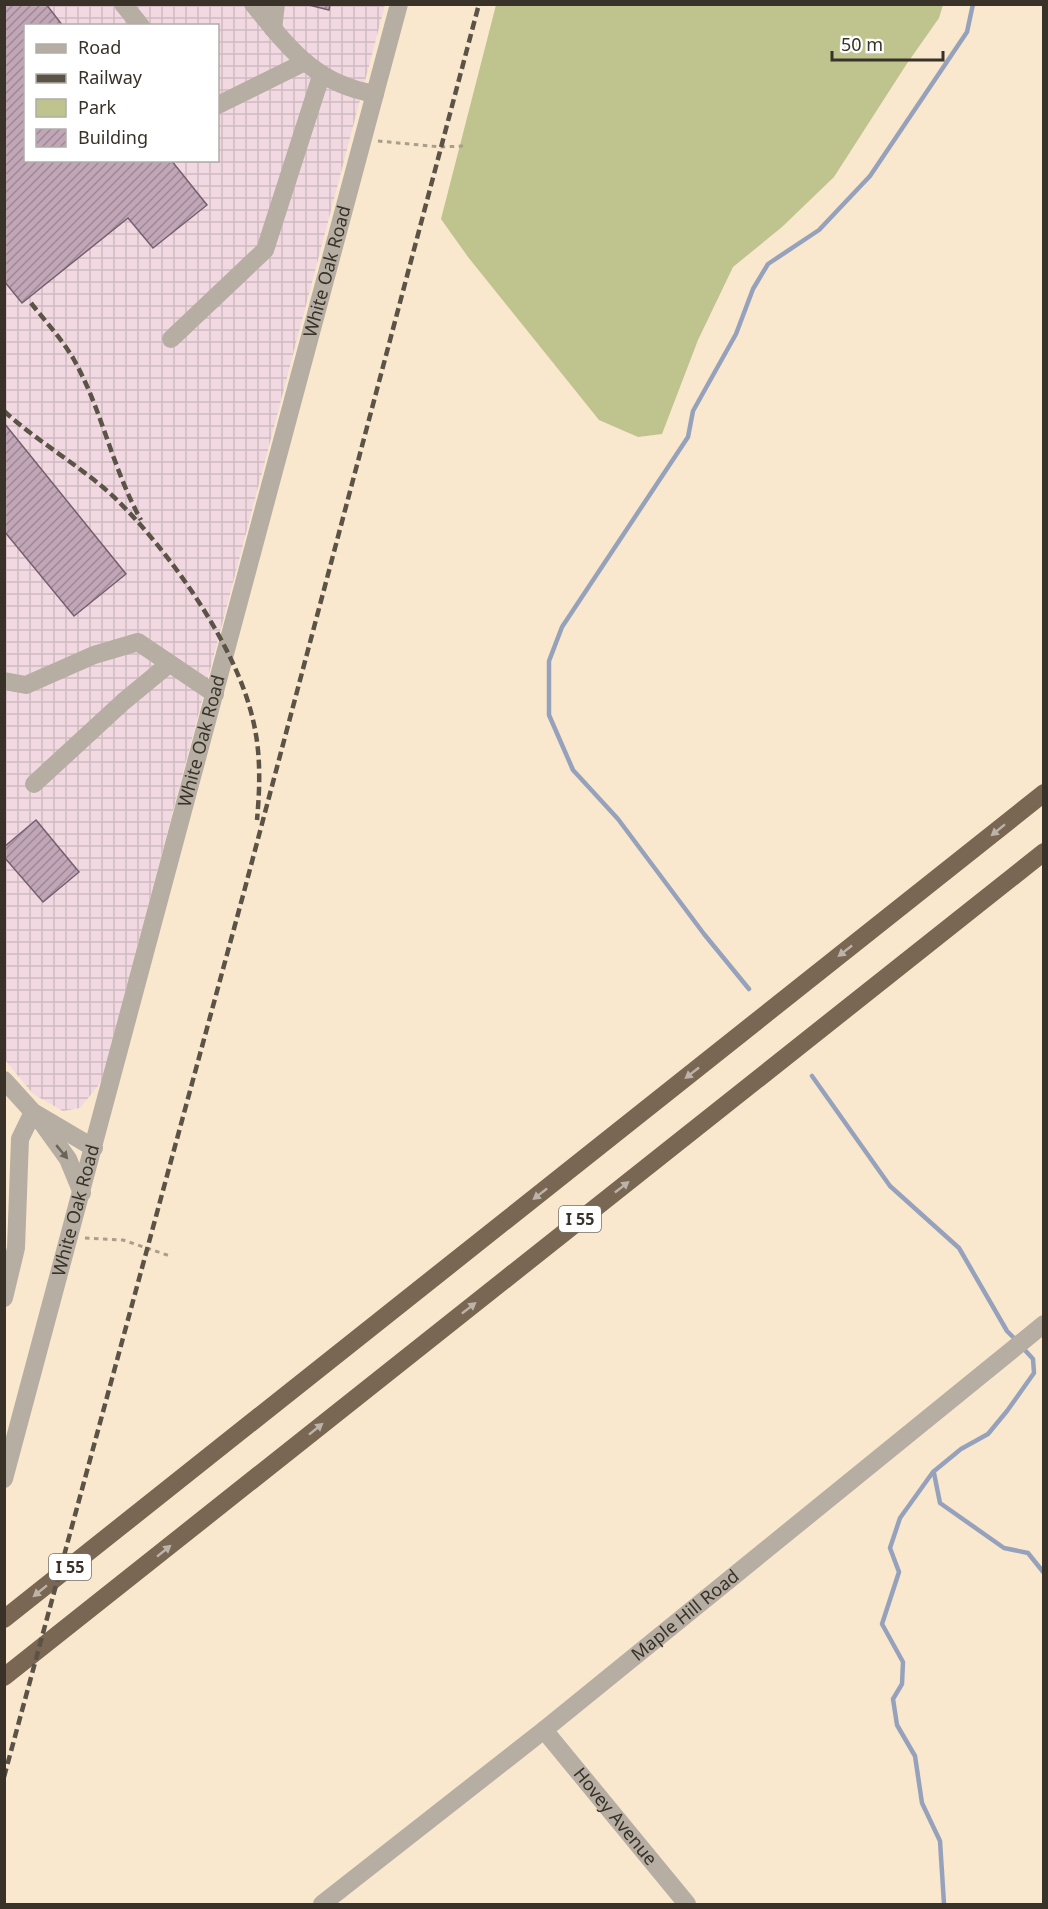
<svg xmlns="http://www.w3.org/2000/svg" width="1048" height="1909" viewBox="0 0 1048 1909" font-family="'Noto Sans',sans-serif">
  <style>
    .industrial { fill: url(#industrial-grid); fill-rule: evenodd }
    .green { fill: #bfc38d }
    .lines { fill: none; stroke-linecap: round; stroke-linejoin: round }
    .stream { stroke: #96a2bb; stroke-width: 4.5 }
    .building { fill: url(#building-hatch); stroke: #785f6f; stroke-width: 1.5 }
    .path { stroke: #aa9d8a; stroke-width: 3; stroke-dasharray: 4.5 4.5; stroke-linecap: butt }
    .minor { stroke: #b6ada3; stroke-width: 18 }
    .highway { stroke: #7a6753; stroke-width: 18 }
    .rail { stroke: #5b5346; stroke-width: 4.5; stroke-dasharray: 9 4.5; stroke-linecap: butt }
    .oneway { fill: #bcb3a9 }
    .oneway2 { fill: #6a6359 }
    .labels { text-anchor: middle; stroke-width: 6; stroke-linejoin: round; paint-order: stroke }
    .shield { fill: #fff; stroke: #747068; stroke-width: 1.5 }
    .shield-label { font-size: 16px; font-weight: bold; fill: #383228 }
    .street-label { font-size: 18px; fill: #383228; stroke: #fff }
  </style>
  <defs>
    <pattern id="industrial-grid" width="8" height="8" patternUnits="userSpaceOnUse" patternTransform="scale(1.5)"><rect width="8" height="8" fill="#f2d9e1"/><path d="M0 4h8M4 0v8" fill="none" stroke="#d0bbc1"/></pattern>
    <pattern id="building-hatch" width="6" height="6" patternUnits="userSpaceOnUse" patternTransform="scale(1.5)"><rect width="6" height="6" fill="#c1a6b7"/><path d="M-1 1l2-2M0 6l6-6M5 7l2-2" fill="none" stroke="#9e8895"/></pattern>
  </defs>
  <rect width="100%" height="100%" fill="#f9e8ce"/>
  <path class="industrial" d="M4,5H385L102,1081L80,1108L63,1111L33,1094L5,1060ZM26,26H218V160H26Z"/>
  <path class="green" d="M496,5H943L939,18L906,65L834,177L782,227L733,267L698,340L662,434L638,437L599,420L468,257L441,219Z"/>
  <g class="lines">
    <g class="stream">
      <path d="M749,989L704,934L618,819L573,770L549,715V661L562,627L688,437L693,411L736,334L753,289L768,264L819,230L870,176L967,32L973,4"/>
      <path d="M812,1076L890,1186L959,1248L1007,1331L1016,1340"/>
      <path d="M934,1473L940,1503L1004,1548L1028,1553L1044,1573"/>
      <path d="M944,1904L940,1841L922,1803L915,1756L897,1725L893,1699L902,1684L903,1662L882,1624L899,1572L890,1548L900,1518L933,1472L961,1449L988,1434L1007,1411L1034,1373L1033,1359L1023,1348"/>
    </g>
  </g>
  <g class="building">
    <path d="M4,4H46L63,26H26V160H171L207,205L153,248L128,218L22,303L4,281Z"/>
    <path d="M305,4H330L329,10Z"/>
    <path d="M4,423L126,574L74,616L4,531Z"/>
    <path d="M36,820L79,872L43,902L4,857V847Z"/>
  </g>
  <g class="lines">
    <g class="path">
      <path d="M378,141L441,147L463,146"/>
      <path d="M85,1238L123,1240L170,1256"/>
    </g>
    <g class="minor">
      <path d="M123,4L141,26"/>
      <path d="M253,4C290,49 315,84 375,94"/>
      <path d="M273,29L276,4"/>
      <path d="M218,105L305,62"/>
      <path d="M171,339L265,250L321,76"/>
      <path d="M4,681L26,685L94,655L138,642L215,694"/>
      <path d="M34,784L123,702L169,664"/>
      <path d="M4,1080L33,1112L94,1148"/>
      <path d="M40,1120L68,1159L82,1193"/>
      <path d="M4,1298L16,1248L20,1139L33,1112"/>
      <path id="s1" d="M4,1479L399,4"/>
      <path id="s2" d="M544,1730L687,1904"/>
      <path id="s3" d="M322,1904L544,1730L1044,1324"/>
    </g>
    <g class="highway">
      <path d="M4,1619L1044,793"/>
      <path d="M4,1677L1044,852"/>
    </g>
    <g class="rail">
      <path d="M31,303C45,321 61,338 73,358C102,409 112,468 141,520"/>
      <path d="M4,411C39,443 81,466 115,498C170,552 236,645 253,720C261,753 260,787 257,820"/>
      <path d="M4,1777L245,888L479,4"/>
    </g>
  </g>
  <defs><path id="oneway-solid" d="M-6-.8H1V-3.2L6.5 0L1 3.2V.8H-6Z" transform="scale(1.5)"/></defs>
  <g class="oneway">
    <use href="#oneway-solid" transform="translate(998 830) rotate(141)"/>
    <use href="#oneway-solid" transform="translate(845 951) rotate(142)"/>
    <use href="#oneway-solid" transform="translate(692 1073) rotate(142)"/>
    <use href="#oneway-solid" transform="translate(622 1187) rotate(-38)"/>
    <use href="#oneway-solid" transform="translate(540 1194) rotate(142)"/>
    <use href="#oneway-solid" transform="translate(469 1308) rotate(-38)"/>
    <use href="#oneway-solid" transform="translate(316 1429) rotate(-39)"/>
    <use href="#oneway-solid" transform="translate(164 1551) rotate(-39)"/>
    <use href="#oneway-solid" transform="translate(40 1591) rotate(141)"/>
  </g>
  <use class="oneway2" href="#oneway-solid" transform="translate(62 1152) rotate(50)"/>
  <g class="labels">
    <g class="shield">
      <rect x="559" y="1206" width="42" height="26" rx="4.5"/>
      <rect x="49" y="1554" width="42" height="26" rx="4.5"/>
    </g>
    <g class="shield-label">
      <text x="580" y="1225">I 55</text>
      <text x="70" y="1573">I 55</text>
    </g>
    <g class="street-label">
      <text dy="6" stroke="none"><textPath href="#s1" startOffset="1250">White Oak Road</textPath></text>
      <text dy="6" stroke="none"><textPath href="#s1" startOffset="764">White Oak Road</textPath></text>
      <text dy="6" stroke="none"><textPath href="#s1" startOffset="278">White Oak Road</textPath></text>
      <text dy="6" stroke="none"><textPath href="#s3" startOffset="464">Maple Hill Road</textPath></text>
      <text dy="6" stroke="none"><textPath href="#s2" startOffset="112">Hovey Avenue</textPath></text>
    </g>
  </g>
  <rect width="1048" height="1909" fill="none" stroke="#383228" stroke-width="12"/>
  <rect x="24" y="24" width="195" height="138" fill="#ffffff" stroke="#afada9" stroke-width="1.5"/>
  <rect x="36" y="44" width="30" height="9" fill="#b6ada3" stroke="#afada9" stroke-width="1.5"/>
  <text x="78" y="54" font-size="18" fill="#383228">Road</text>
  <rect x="36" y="74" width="30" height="9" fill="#5b5346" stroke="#afada9" stroke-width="1.5"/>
  <text x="78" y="84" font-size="18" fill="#383228">Railway</text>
  <rect x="36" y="99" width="30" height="18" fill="#bfc38d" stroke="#afada9" stroke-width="1.5"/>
  <text x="78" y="114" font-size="18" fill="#383228">Park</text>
  <rect x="36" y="129" width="30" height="18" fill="url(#building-hatch)" stroke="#afada9" stroke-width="1.5"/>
  <text x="78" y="144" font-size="18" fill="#383228">Building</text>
  <path d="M832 51v9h111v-9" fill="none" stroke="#383228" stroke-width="3"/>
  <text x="841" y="51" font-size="18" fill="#383228" stroke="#ffffff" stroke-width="4.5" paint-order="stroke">50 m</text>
</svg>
